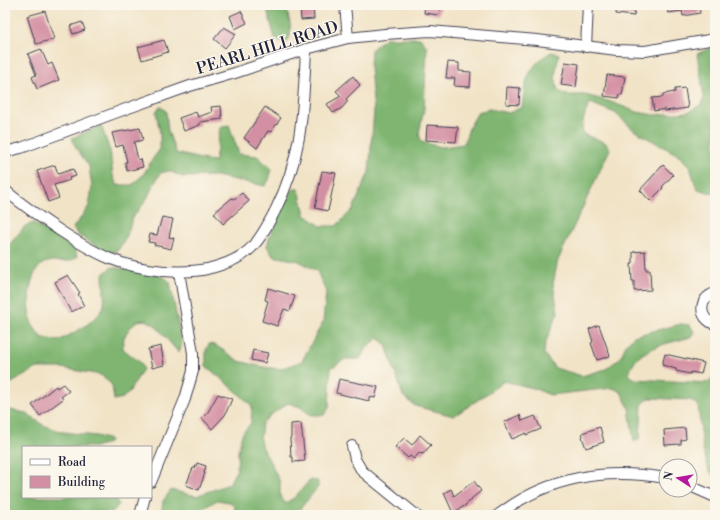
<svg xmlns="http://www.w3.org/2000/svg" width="720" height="520" viewBox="0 0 720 520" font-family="'Libre Bodoni',serif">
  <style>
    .forest { fill: #7fb571; stroke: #506c56 }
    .building { fill: #d38fa3 }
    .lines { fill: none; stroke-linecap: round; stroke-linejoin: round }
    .minor-casing { stroke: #413f50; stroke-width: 12 }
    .minor { stroke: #fff; stroke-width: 10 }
    .labels { text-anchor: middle; stroke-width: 3; stroke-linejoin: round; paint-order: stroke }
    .street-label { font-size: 16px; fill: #22223b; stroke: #fbf7ec }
  </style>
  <rect width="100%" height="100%" fill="#fbf7ec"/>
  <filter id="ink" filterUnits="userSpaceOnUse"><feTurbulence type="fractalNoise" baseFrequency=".025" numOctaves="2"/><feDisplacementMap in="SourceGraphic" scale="8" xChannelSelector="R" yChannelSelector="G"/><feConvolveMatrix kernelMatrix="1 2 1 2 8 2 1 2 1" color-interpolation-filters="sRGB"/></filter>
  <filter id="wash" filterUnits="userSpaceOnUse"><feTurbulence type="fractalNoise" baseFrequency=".012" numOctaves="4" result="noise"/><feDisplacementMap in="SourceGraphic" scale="16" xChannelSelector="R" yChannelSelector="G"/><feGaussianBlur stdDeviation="0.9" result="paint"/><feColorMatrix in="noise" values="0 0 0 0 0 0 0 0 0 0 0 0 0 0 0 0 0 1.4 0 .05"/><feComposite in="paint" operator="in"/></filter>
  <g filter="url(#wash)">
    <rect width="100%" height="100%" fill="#f1e3c6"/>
    <g class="forest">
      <path d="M266,5H286C288,17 295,34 286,43L275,39Z"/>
      <path d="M385,38H420L427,47L424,109L419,133L421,142L442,147L464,144L469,128L478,112L489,109L509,113L522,107C525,81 527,67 551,52L559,54L555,76L558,91L567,95H585L611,102L637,112L654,115L688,112L702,104L704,97L697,54L715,46V194L697,189L690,167L680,156L635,131L615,113L590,103C585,112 581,124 583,134L606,143L610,149L558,260L553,284L558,312L545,344L544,354L555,368L582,376L606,369L620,358L627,343L634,336L681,324L690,325L694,332L691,337C667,344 635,347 629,375L635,379L708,383L713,377L715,367V400L713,402L712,410L715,416V477L709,471L703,451L698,405L691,400L649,398L642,405L640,438L634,442L629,408L621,392L613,388L550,395L533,388L504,381L488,393L454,416L415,406L403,396L386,345L378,338L365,350L360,359H345L331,368L329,408L324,415H311L300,407L288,403L272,414L262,423L260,442L280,482V496L285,503L294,498L310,480L318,481V487L295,515H233L235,507L230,502L217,500L193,515H161L163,501L171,490L196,496L229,484L237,469L238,452L242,434L251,423L252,406L236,391L206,366V350L209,344L215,345L239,361L263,367L280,369L302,361L323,322L326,292L317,271L299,261L273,256L267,246L270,235L289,194L294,189H298L300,193L305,215L321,226H336L353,209L369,172L374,112L370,67L371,50Z"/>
      <path d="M160,106L166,111L168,131L176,153L205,160L215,161L220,128L229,125L239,154L257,156L272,169L269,180L265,186L216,176L183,177L169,171L160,173L145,202L133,217L126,238L118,250L109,254L78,235L73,228L80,219L89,206L92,188L89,166L76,148L72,138L101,125L110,151L113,176L117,185H132L143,175L152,160L160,149V133L156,112Z"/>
      <path d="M34,223L75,249L77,257C68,265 59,259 47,262C29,266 26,306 31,321C32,326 38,332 41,337L58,341C72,334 99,321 104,305C105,299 103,281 103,274L112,267L155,274L164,277L170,282L182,344L180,350L178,352L155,325L146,320L137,321C128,330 122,335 123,349L140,362L143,369L129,392L123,398L114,400L112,385L101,375L62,368H37L5,387V250L25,226Z"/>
      <path d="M5,407L10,410L26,413L43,425L63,432L96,436L110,440L109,443L94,447H23V497H113L119,504L112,513L52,510L46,515H5Z"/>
    </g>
    <g id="blocks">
      <g class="building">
        <path d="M300,5H313L314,19L301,20Z"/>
        <path d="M425,5H441L439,15L424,13Z"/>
        <path d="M617,5H635L634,16L616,14Z"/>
        <path d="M666,5H699L700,13L683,16L682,11L668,13Z"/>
        <path d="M45,11L54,39L36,44L27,16Z"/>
        <path d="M241,11L247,23L235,29L230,16Z"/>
        <path d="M82,22L85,30L73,34L70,26Z"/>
        <path d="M224,27L236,34L225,48L214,39Z"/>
        <path d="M164,40L168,52L142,60L138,47Z"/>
        <path d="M41,49L48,65L52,63L59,80L37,89L32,77L36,75L28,54Z"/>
        <path d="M448,62L459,63V71L471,72L470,87L454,86L455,78H446Z"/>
        <path d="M565,62L579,64L576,87L561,85Z"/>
        <path d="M607,75L625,77L622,95L620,94L619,98L604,96Z"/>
        <path d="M353,76L360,85L346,99L348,101L342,108L333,113L327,104L341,96L336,91Z"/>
        <path d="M507,87L520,88L519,105L506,104Z"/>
        <path d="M685,88L688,108L665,111V109L654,111L652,98L663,97V94L675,92V89Z"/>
        <path d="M221,106L222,119L200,122V125L184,131L179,118L196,112L198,117L212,112L211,107Z"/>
        <path d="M265,107L281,118L271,132L268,131L257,148L244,138Z"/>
        <path d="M427,125L458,127L456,142L426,140Z"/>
        <path d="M140,128L143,140L134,142L138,160L141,159L143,167L127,171L125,162H127L123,145L116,147L112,133Z"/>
        <path d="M55,165L58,174L73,169L76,176L69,178L70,180L54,185L59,198L48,202L37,171Z"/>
        <path d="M663,165L673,175L662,187L663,188L650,201L640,190Z"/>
        <path d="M322,171L336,173L328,211L315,208Z"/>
        <path d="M242,193L249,201L223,224L214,213L232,198L234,199Z"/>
        <path d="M162,217L173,219L169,237L174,238L171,249L154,245L155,243L148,242L150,234L157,235Z"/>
        <path d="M645,251L646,270H650L651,290L634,291V281H632L631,264H633V252Z"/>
        <path d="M68,275L80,293L78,294L84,306L71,312L55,282Z"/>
        <path d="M268,288L295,296L290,311L284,309L277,326L262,321L268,301L265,300Z"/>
        <path d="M599,325L610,356L597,360L591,343L593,342L589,329Z"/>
        <path d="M161,346L164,365L152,368L148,349Z"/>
        <path d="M253,350L268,353L265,363L251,360Z"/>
        <path d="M665,354L704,363L701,374L691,372L690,374L676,371V369L662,365Z"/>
        <path d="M339,379L378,387L375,398L369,397V401L336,393Z"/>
        <path d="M63,384L69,391L61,397L63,399L40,416L32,405L56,386L57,388Z"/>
        <path d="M218,394L232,399L225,415L212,429L202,418L208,412Z"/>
        <path d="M520,415L522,421L535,416L541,429L526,435V433L512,439L504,422Z"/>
        <path d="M301,423L305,461L293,462V457H291L290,438H291V424Z"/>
        <path d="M600,427L604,442L586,448L582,437L583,436L582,433Z"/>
        <path d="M685,428L686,439L681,440V444L665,445L664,430Z"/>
        <path d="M420,435L431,445L423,454L419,453L414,459L410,456L408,458L395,447L404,438L412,445Z"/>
        <path d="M197,463L206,466L204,473H205L199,490L186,485L193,468H195Z"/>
        <path d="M474,481L481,491L471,499L472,500L466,504V505L453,513L444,493L451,489L454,496Z"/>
      </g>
    </g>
  </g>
  <g filter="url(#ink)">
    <use href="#blocks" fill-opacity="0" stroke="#413f50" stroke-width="1"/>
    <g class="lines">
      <defs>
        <g id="minor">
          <path d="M345,5L348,38"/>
          <path d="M586,47L588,5"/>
          <path d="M5,152L21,148L123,110L190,86L235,73L306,49L348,38L385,34L430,31L537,40L617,50L645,51L715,39"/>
          <path d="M5,190C22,205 40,217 59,230C96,254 119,267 164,271C179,272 192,272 207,269C224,265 242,259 254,245C263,235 269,222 275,211C303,155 303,110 306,49"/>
          <path d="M715,293C698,298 698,319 715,324"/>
          <path d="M352,446L355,459L362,471L416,515"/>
          <path d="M151,482L185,399L193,371V353L179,272"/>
          <path d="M690,486L715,497"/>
          <path d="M140,515L145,497"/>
          <path d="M498,515C549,476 604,468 666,478"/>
        </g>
      </defs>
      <use href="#minor" class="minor-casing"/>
      <use href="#minor" class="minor"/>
    </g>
  </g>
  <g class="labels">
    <g class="street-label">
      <text transform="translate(267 47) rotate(-17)" y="6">PEARL HILL ROAD</text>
    </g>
  </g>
  <rect width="720" height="520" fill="none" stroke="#fbf7ec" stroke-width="20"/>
  <rect x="22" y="446" width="130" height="52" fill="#fbf7ec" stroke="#a4a2a5"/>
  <rect x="30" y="459" width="20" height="6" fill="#ffffff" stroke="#a4a2a5"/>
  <text x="58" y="466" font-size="12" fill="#22223b">Road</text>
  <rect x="30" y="476" width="20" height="12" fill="#d38fa3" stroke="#a4a2a5"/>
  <text x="58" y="486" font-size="12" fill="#22223b">Building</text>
  <g transform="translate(678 478) rotate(282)"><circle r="19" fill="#fbf7ec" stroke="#a4a2a5"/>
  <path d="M0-3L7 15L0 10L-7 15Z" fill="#b5179e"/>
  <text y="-6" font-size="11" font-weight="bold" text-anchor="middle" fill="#22223b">N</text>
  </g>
</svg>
